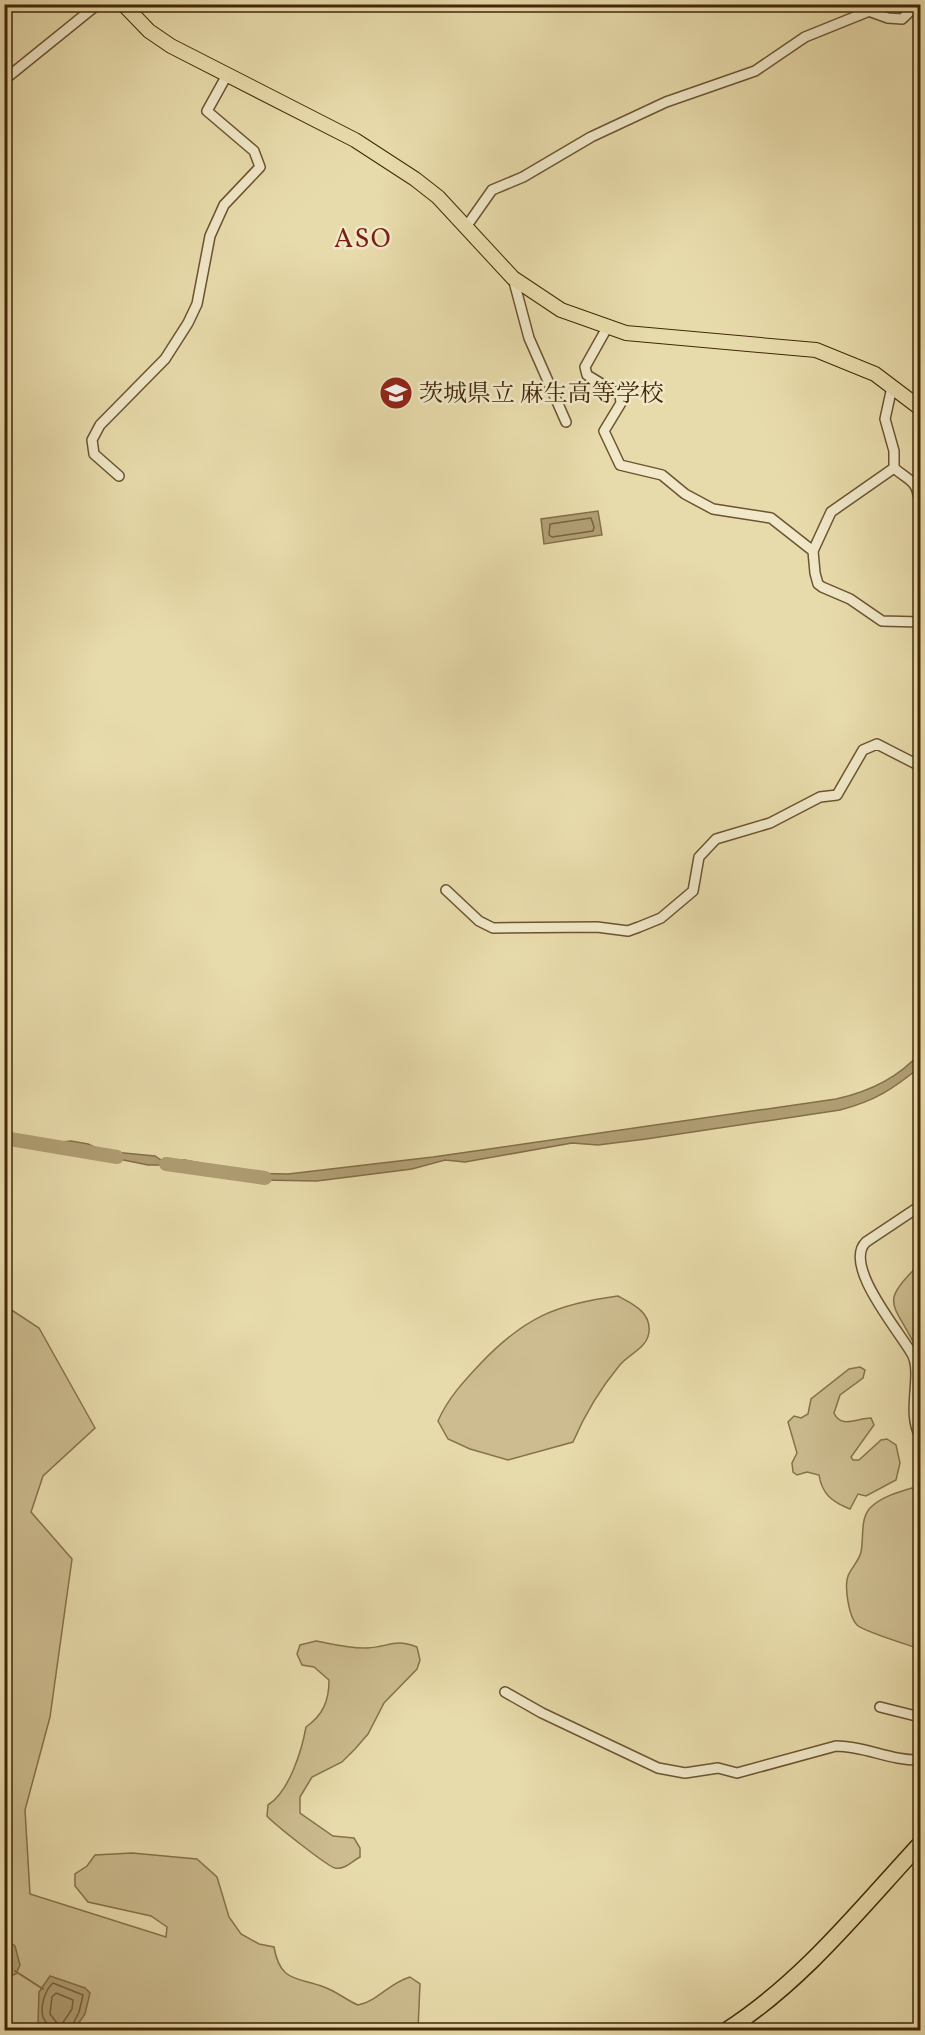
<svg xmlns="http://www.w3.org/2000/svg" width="925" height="2035" viewBox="0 0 925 2035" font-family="Vollkorn,'Noto Serif JP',serif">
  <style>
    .green { fill: #ccbc8f; stroke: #87724b; stroke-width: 1.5 }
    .water { fill: #b09e73; stroke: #846e48; stroke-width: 1.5 }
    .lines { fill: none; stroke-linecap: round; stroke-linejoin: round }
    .shore { stroke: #79623d; stroke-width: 1.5 }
    .stream { stroke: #846e48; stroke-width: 2 }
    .river { stroke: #b09e73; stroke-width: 14 }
    .minor-casing { stroke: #6c5430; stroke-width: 12 }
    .primary-casing { stroke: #422707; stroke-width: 16 }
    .trunk-casing { stroke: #422707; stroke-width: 18 }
    .minor { stroke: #f0e8c8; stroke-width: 9 }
    .primary { stroke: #e8dbab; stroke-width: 14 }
    .trunk { stroke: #e8dbab; stroke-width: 15 }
    .labels { text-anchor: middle; stroke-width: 5; stroke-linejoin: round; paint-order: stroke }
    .poi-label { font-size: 24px; fill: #422707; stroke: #f0e8c8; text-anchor: start }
    .quarter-label { font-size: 27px; letter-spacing: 1.5px; fill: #7a1f14; stroke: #f0e8c8 }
  </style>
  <rect width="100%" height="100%" fill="#e8dbab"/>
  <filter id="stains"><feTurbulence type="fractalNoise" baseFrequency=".00333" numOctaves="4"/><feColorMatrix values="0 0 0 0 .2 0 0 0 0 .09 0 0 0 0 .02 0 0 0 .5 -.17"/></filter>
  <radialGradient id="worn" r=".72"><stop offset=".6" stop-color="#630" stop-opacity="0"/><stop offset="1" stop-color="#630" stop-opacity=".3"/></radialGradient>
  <g class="green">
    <path d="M920,1264V1349L915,1346C895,1303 877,1304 920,1264Z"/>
    <path d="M618,1296C633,1304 651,1312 649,1332C647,1349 628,1354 619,1366C600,1389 585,1414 573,1442L508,1460L470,1449L448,1439L438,1421C448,1398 464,1381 481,1363C524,1318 556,1304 618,1296Z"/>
    <path d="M4,1305L39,1328L95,1428L43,1476L31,1512L72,1559L50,1717L25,1810L30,1894L166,1937L167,1927L151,1916L88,1902L75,1886V1874L87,1866L95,1855L132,1853L197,1859L217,1877L229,1917L241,1934L259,1944L274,1947C280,1982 296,1977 324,1987C336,1991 346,2000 358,2005C378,2001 389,1983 410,1977L420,1984L418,2030H326L309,2023L306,2030H5Z"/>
    <path d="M860,1367L865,1370L863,1378L840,1395L834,1413C841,1429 857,1418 871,1418L874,1425L851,1457L853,1460H859L881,1440L887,1439L896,1445L900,1463L896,1480L866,1496L858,1494L850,1509C832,1502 822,1494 819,1475L807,1472L797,1475L793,1472L792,1463L797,1453L788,1422L794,1416L801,1418L808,1414L811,1399L849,1369Z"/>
    <path d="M912,1488L920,1491V1652L917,1648C905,1644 863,1631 857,1625C849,1617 844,1587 848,1576C851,1568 859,1561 861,1552C864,1537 860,1519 870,1508C881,1497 898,1492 912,1488Z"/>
    <path d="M316,1641C332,1644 351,1649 367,1648C389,1647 394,1638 417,1647L420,1660L417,1669L384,1703L368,1734L355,1749L342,1762L312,1777L300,1797V1813L333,1836L354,1838L360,1848V1857C352,1861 345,1870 335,1868C327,1866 274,1824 267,1816L268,1805C289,1792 302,1750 306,1727C323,1715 329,1701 329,1680L314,1667L302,1665L297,1654L300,1645Z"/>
  </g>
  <g class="water">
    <path d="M598,511L602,535L544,544L541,519Z"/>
    <path d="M920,1053V1067C893,1089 875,1101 840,1110L646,1139L598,1145L572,1143L465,1162L445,1160L412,1169L317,1181L260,1180L199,1165H148L104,1156L81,1145L37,1146L5,1140V1136L52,1143L71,1141L88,1144L103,1151L155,1156L161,1160H185L247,1173L288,1174L433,1157L836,1099C868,1092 899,1077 920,1053Z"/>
    <path d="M5,1939L15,1946L20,1965L16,1974L8,1977L5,1975Z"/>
    <path d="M50,1976L85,1988L90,1993L85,2014L74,2030H46L38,2022L39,1992Z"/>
  </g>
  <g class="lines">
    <g class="shore">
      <path d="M591,518L594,527L593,531L552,537L549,535L550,524Z"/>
      <path d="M56,1993L73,2000L72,2009L60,2027L50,2014L52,1997Z"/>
      <path d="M50,2030C49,2024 45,2022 43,2017C40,2006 45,1990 53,1983L83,1995L79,2012L70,2030"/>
    </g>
    <path class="stream" d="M15,1971L43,1989"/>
    <g class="river">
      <path d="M4,1138L117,1157"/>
      <path d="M166,1164L265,1178"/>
    </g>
    <defs>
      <g id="minor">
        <path d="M849,4L888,18L902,19L918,4"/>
        <path d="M4,80L98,4"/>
        <path d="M466,227L492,190L523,177L591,137L666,102L755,71L805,37L867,12"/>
        <path d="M513,278L529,338L566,422"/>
        <path d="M608,326L585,367L587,375L620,395L621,403L604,431L620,465L662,475L685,494L713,509L771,518L813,551L815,573L818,584L822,587L850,599L882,621L920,622"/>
        <path d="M894,468C913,484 917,479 920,507"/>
        <path d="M119,476L94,454L92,440L100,425L165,359L188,323L197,304L210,236L224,205L260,167L254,151L207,111L227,75"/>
        <path d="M813,551L831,512L894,468V451L885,419L892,387"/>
        <path d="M446,890L479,921L493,928L597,927L628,931L639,927L661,918L693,891L699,857L716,839L770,823L820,797L837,795L863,750L877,744L920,766"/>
        <path d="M920,1206L866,1242C842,1265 900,1332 912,1354C923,1374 906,1412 920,1436"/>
        <path d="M505,1692L542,1713L658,1768L685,1773L718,1768L737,1773L836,1746C865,1746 891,1761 920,1760"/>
        <path d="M880,1707L920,1717"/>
      </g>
      <path id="primary" d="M123,4L149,31L171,46L355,140L415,179L438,197L513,278L561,310L626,333L816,350L875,374L920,408"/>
      <path id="trunk" d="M727,2030C803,1981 859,1910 920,1844"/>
    </defs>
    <use href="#minor" class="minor-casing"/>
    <use href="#primary" class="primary-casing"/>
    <use href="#trunk" class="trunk-casing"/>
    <use href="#minor" class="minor"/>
    <use href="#primary" class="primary"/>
    <use href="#trunk" class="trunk"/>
  </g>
  <defs>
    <symbol id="school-disc" viewBox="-11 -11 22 22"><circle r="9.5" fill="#8f2418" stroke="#f0e8c8"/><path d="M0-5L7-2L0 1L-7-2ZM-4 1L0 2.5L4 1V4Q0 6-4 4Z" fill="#fff"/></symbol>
  </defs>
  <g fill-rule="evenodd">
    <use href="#school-disc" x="377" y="374" width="38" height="38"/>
  </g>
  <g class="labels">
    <g class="poi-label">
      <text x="419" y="401">茨城県立 麻生高等学校</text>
    </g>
    <g class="quarter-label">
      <text x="363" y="247">ASO</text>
    </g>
  </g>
  <rect width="925" height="2035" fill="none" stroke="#e8dbab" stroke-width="24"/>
  <rect x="6" y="6" width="913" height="2023" fill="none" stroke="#422707" stroke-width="3"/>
  <rect x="12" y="12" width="901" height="2011" fill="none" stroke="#422707" stroke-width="1.5"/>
  <rect width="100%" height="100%" filter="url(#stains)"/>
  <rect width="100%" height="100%" fill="url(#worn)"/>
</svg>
